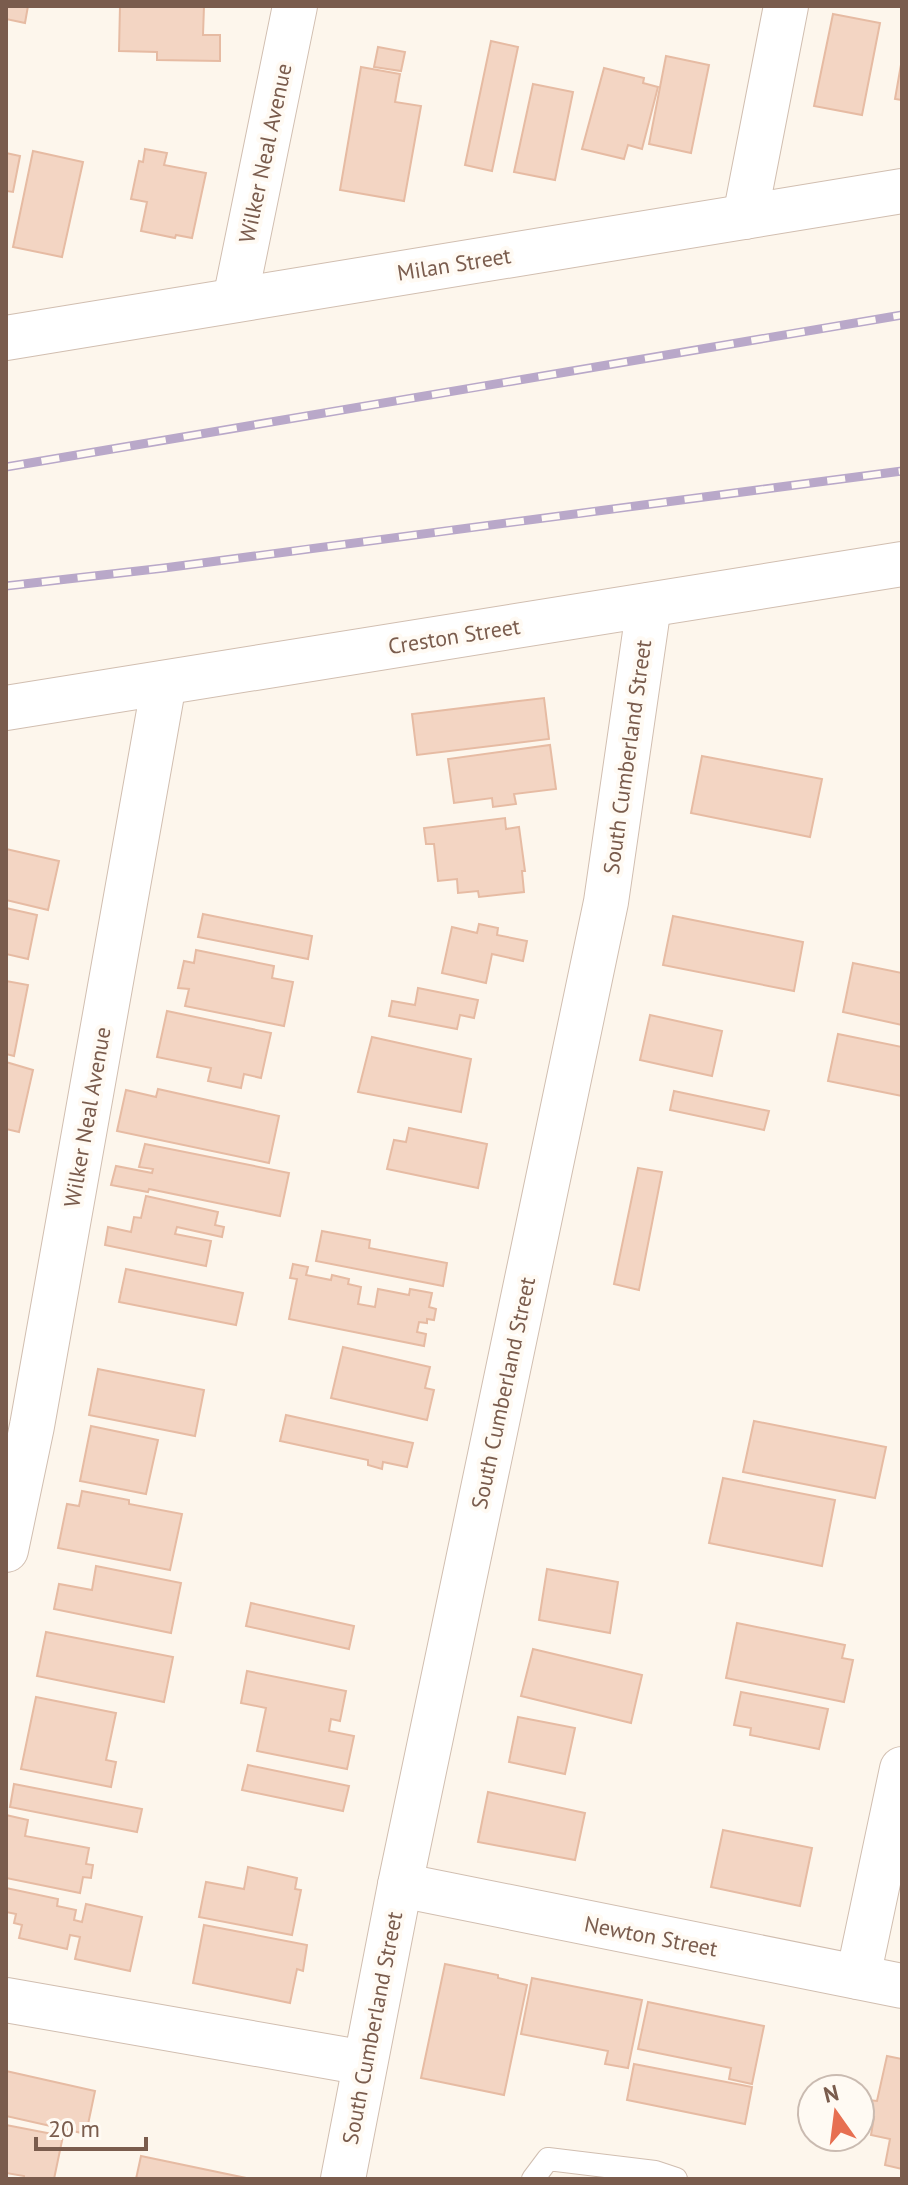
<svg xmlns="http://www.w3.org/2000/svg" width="908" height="2185" viewBox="0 0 908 2185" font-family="'PT Sans',sans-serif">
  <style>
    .building { fill: #f3d5c3; stroke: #e6bba3; stroke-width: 2 }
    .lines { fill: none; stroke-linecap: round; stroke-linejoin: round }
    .service-casing { stroke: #d1beb0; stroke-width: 24 }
    .minor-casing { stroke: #d1beb0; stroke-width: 46 }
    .service { stroke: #fff; stroke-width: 22 }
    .minor { stroke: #fff; stroke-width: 44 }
    .rail-casing { stroke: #b9a8c9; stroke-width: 9 }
    .rail { stroke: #fffaf3; stroke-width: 6; stroke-dasharray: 18; stroke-linecap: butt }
    .labels { text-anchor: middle; stroke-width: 8; stroke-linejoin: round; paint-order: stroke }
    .street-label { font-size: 22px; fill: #7a5c4d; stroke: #fffaf3 }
  </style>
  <rect width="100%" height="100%" fill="#fdf6ec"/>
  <g class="building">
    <path d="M6,6H28L25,23L6,19Z"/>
    <path d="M120,6H204L203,35H220V61L157,60V52L119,51Z"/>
    <path d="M833,14L880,23L862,115L814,106Z"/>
    <path d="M491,41L518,47L492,171L465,165Z"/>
    <path d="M378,47L405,52L401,71L374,67Z"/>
    <path d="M666,56L709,65L691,153L649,144Z"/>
    <path d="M902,59V100L895,99Z"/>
    <path d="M361,67L400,74L395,102L421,106L404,201L340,190Z"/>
    <path d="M604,68L644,78L643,83L658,87L642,149L628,145L624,159L582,149Z"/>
    <path d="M533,84L573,92L555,180L514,172Z"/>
    <path d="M145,149L167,153L164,165L206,173L192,238L176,235L175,238L141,231L147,202L131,199L139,161L143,162Z"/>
    <path d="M33,151L83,162L62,257L13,247Z"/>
    <path d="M6,153L20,156L13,192L6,191Z"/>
    <path d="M544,698L549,739L417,755L412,714Z"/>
    <path d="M550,745L556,789L514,794L516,804L493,807L492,798L454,803L448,759Z"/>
    <path d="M702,756L822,779L810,837L691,813Z"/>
    <path d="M505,818L506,829L519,827L525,871H522L524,892L479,897L478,891L458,893L457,879L438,881L434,844H426L424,828Z"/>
    <path d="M6,849L59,861L48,910L6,900Z"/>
    <path d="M6,908L37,915L28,959L6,954Z"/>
    <path d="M203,914L312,936L308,959L198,937Z"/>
    <path d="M673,916L803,942L794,991L663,965Z"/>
    <path d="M479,924L498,928L497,935L527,941L523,961L492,954L486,983L442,973L452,927L477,933Z"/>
    <path d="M196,950L274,966L272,978L293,982L284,1026L185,1006L189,989L178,988L184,961L194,963Z"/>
    <path d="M853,963L902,973V1025L843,1012Z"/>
    <path d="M6,981L28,985L14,1056L6,1054Z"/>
    <path d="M418,988L478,1000L474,1018L460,1015L457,1029L389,1016L392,1001L415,1005Z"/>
    <path d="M167,1011L271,1033L261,1078L244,1074L241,1088L208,1081L211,1068L157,1057Z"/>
    <path d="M650,1015L722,1031L712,1076L640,1060Z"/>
    <path d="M838,1034L902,1047V1096L828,1081Z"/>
    <path d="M372,1037L471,1059L461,1112L358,1092Z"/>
    <path d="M6,1062L33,1070L19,1132L6,1129Z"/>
    <path d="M158,1089L279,1116L269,1163L117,1131L126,1090L156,1097Z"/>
    <path d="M674,1091L769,1111L764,1130L670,1110Z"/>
    <path d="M409,1128L487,1144L478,1188L387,1169L394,1140L406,1142Z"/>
    <path d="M145,1144L289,1173L280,1216L149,1189L148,1192L111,1185L116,1166L152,1173L153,1169L139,1167Z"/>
    <path d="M638,1168L662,1172L639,1290L614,1284Z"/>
    <path d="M146,1196L218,1212L215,1225L224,1227L222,1237L177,1227L175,1234L211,1241L206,1266L105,1245L108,1227L131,1232L134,1217L141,1218Z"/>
    <path d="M322,1231L370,1240L369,1248L447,1263L443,1286L316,1261Z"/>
    <path d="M293,1264L308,1267L306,1275L331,1280L332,1275L349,1279L348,1284L361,1287L358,1304L375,1307L378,1289L409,1295L410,1289L432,1293L429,1307L436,1309L434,1320L427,1319V1323L419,1322L417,1332L426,1334L424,1346L289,1319L297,1279L290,1278Z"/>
    <path d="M126,1269L243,1293L236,1325L119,1302Z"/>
    <path d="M343,1347L430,1367L425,1388L434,1390L427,1420L331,1398Z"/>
    <path d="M98,1369L204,1390L195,1436L89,1415Z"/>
    <path d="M286,1415L413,1443L407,1467L383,1462L382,1469L368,1465V1460L280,1441Z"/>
    <path d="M754,1421L886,1447L875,1498L743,1472Z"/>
    <path d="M91,1426L158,1440L146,1494L80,1481Z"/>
    <path d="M723,1478L835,1500L822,1566L709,1543Z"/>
    <path d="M82,1491L129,1500V1504L182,1514L170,1570L58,1548L67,1504L79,1506Z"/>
    <path d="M96,1566L181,1583L171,1633L54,1609L59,1584L92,1590Z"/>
    <path d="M547,1569L618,1582L610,1633L539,1620Z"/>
    <path d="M251,1603L354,1626L349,1649L246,1626Z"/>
    <path d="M737,1623L845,1645L842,1658L853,1660L844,1702L726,1678Z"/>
    <path d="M46,1632L173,1657L164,1702L37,1676Z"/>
    <path d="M533,1649L642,1675L631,1723L521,1696Z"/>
    <path d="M247,1671L346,1691L340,1721L331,1719L329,1731L354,1736L347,1769L257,1751L266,1708L241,1703Z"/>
    <path d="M741,1692L828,1709L819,1749L750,1735L751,1728L734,1725Z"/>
    <path d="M36,1697L116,1713L106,1760L116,1762L111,1787L21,1769Z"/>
    <path d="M518,1717L575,1728L565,1774L509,1762Z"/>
    <path d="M248,1765L349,1786L343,1811L242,1790Z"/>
    <path d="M14,1784L142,1809L137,1832L10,1807Z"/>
    <path d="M488,1792L585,1813L575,1860L478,1842Z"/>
    <path d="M6,1815L28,1820L25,1836L89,1848L86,1864L93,1865L91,1878L83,1877L80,1893L6,1878Z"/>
    <path d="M723,1830L812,1848L800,1906L711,1887Z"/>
    <path d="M248,1867L297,1878L295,1889L301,1890L292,1935L199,1917L206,1882L244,1889Z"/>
    <path d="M6,1888L58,1899L57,1906L76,1910L74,1920L82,1922L86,1904L142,1917L130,1971L75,1959L80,1937L70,1935L67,1949L19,1938L22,1925L14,1923L16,1914L6,1912Z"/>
    <path d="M204,1925L307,1945L303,1971L297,1969L290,2003L193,1983Z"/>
    <path d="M445,1964L498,1975V1978L527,1985L504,2095L421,2078Z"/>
    <path d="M532,1978L642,2000L628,2068L605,2064L608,2051L521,2034Z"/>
    <path d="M648,2002L764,2026L752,2084L729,2079L731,2068L638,2049Z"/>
    <path d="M887,2056L902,2059V2169L885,2165L890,2139L871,2135L874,2117L866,2115L869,2100L877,2101Z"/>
    <path d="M634,2064L752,2087L745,2124L627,2100Z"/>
    <path d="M6,2071L95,2091L86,2134L6,2116Z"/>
    <path d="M6,2125L63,2136L54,2179H24V2176L6,2173Z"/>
    <path d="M141,2156L251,2179H136Z"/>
  </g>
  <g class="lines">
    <defs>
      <path id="service" d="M533,2179L548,2159L655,2172L676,2179"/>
      <g id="minor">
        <path d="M745,217L786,6"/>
        <path d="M235,300L295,6"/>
        <path d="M6,338L902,191"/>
        <path d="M6,708L902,564"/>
        <path d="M6,1550L32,1426L164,683"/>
        <path d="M400,1885L902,1986"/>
        <path d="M858,1977L902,1769"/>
        <path d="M6,2000L365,2063"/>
        <path d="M343,2179L400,1885L606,902L649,605"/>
      </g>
    </defs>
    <use href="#service" class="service-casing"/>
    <use href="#minor" class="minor-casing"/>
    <use href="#service" class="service"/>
    <use href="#minor" class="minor"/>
    <defs>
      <g id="rail">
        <path d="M6,467L902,315"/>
        <path d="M6,586L164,568L902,471"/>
      </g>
    </defs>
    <use href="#rail" class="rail-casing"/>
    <use href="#rail" class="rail"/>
  </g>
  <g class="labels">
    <g class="street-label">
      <text transform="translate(265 153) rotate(-78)" y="8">Wilker Neal Avenue</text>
      <text transform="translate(454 264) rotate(-9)" y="8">Milan Street</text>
      <text transform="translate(454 636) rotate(-9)" y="8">Creston Street</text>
      <text transform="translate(627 757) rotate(-82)" y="8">South Cumberland Street</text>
      <text transform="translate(87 1117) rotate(-80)" y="8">Wilker Neal Avenue</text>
      <text transform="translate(503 1393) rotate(-78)" y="8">South Cumberland Street</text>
      <text transform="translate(651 1936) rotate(11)" y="8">Newton Street</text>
      <text transform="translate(372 2028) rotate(-79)" y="8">South Cumberland Street</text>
    </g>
  </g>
  <rect width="908" height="2185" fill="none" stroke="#7a5c4d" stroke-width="16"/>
  <g transform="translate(836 2113) rotate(346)"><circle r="38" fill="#fffaf3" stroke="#cabbb1" stroke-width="2"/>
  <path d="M0-6L14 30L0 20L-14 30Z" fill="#e76f51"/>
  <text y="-12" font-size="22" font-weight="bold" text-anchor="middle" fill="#7a5c4d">N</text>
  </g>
  <path d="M36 2137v12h110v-12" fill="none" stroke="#7a5c4d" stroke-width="4"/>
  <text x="48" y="2137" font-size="24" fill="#7a5c4d" stroke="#fffaf3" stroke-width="6" paint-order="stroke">20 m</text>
</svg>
